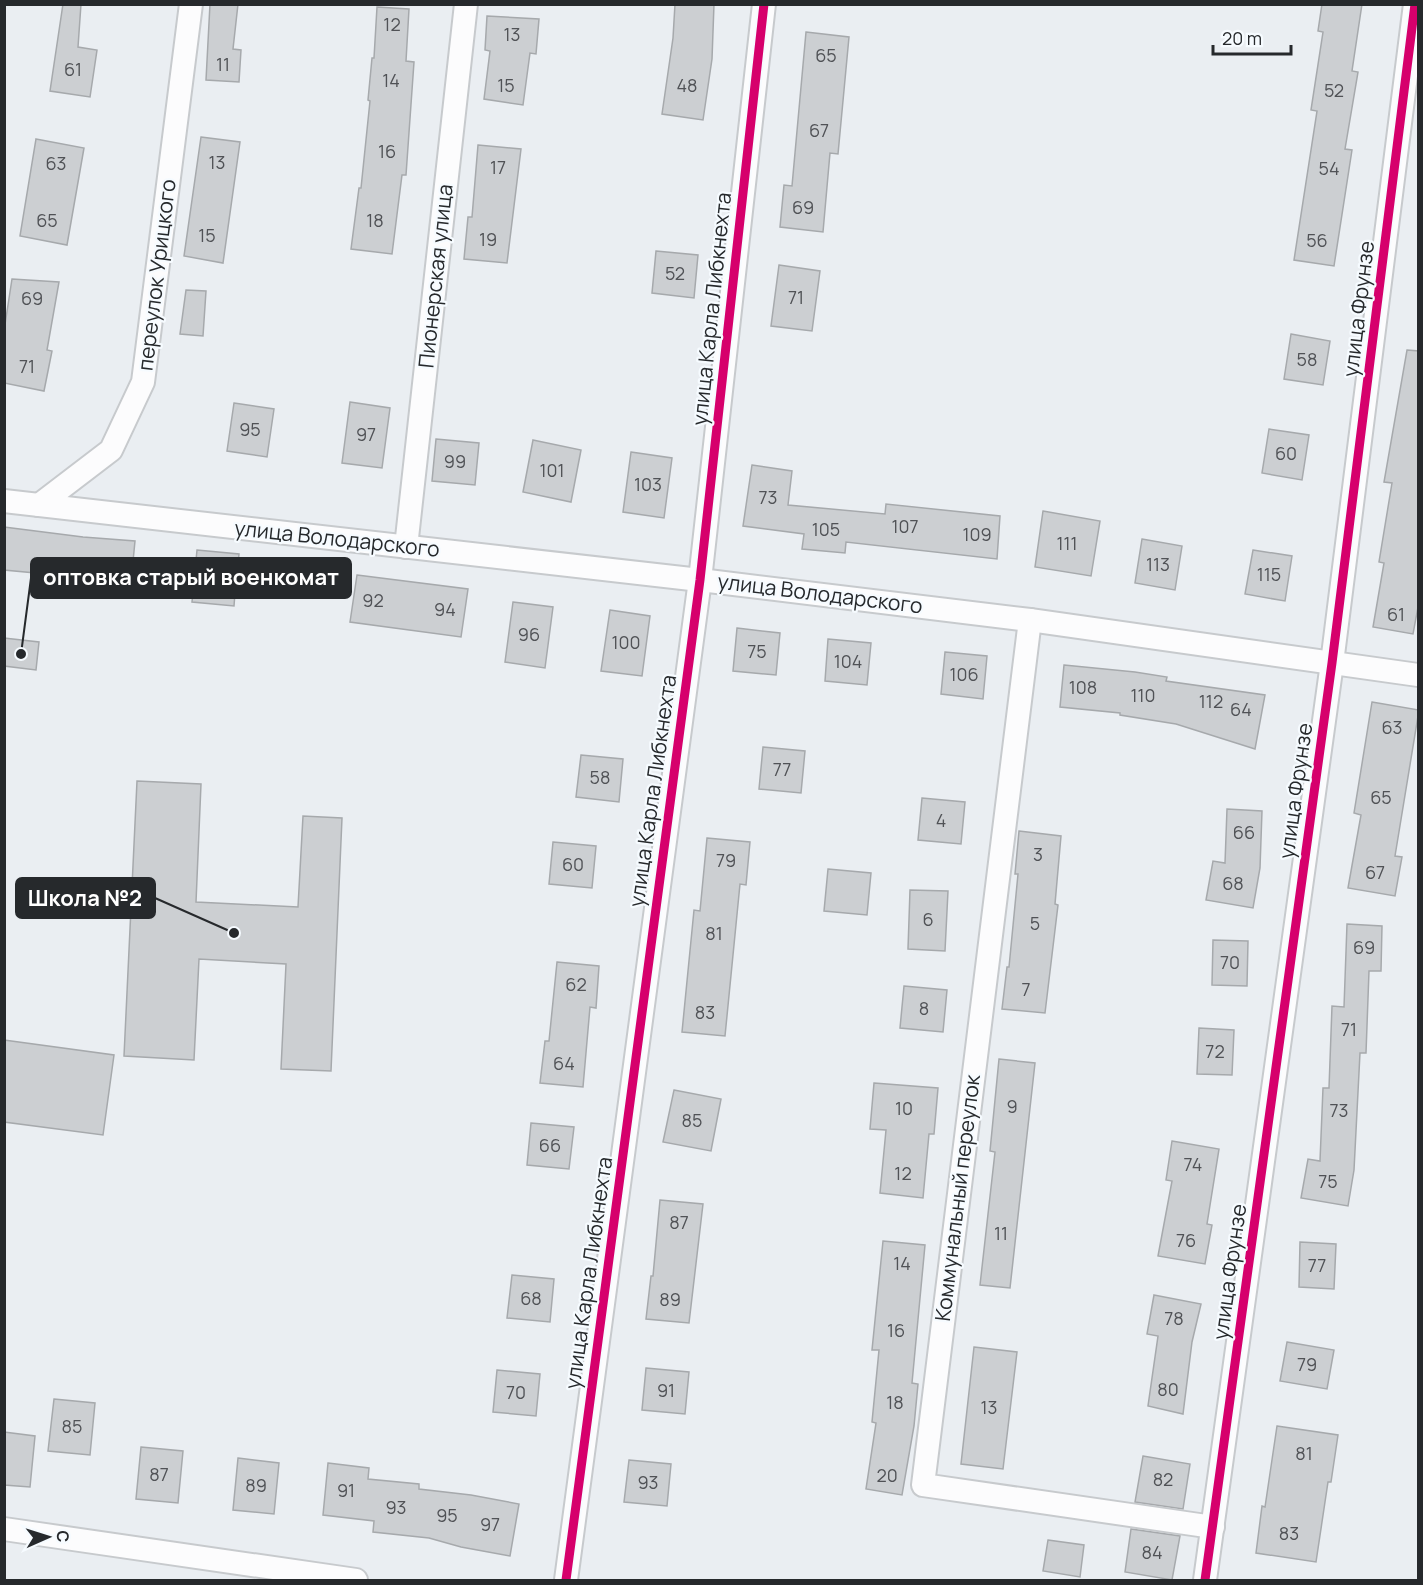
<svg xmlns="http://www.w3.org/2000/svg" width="1423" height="1585" viewBox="0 0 1423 1585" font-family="Manrope,sans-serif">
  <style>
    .building { fill: #cccfd2; stroke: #a6a9ac; stroke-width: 1.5 }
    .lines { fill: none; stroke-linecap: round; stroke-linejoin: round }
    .street-casing { stroke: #c7cacd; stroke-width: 26 }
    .street { stroke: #fcfcfd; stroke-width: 22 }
    .cycleway-casing { stroke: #f6fbff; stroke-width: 13 }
    .cycleway { stroke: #d6006c; stroke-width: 9 }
    .labels { text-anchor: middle; stroke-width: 4.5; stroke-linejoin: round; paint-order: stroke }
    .number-label { font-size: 18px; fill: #505256 }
    .street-label { font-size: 21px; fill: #26292c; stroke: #f6fbff }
    .leader { fill: none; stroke: #26292c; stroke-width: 2 }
    .callout-dot { fill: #26292c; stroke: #f6fbff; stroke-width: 2 }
    .callout { fill: #26292c; stroke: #26292c; stroke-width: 2 }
    .callout-label { font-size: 22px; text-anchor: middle; font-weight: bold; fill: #fff }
  </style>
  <rect width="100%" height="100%" fill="#eaeef2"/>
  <g class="building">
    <path d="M63,4H81L78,47L97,50L90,97L50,91Z"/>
    <path d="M210,4H238L233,49L241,50L239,82L206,80Z"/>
    <path d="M675,4H714L712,59L703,120L662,114L673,38Z"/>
    <path d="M1322,4H1362L1352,71L1358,72L1345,149L1352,150L1334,266L1294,260L1317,111L1311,110L1323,32L1318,31Z"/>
    <path d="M377,7L409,9L406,61L414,62L406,175H402L392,254L351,249L359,188H361L370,101L368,100L372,58H374Z"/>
    <path d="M487,16L539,19L536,54L530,53L523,105L484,99L490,51L485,50Z"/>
    <path d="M806,32L849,37L838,154L830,153L823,232L780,227L784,185L792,186Z"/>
    <path d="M201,137L240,142L223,263L184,256Z"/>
    <path d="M36,139L84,148L67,245L20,236Z"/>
    <path d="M478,145L521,149L507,263L464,259L468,217H472Z"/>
    <path d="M656,251L698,255L694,298L652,293Z"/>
    <path d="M779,265L820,271L812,331L771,326Z"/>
    <path d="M12,279L59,282L47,350L52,351L44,391L4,383V331Z"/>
    <path d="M186,290L206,291L203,336L180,334Z"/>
    <path d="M1291,334L1330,341L1323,385L1284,379Z"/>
    <path d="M1407,350L1419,351V602L1413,634L1373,627L1384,563L1379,562L1392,483L1384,482Z"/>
    <path d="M350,402L390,408L382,468L342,463Z"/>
    <path d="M234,403L274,409L267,457L227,451Z"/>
    <path d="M1269,429L1309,435L1302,480L1262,473Z"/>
    <path d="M436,439L479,443L475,485L432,481Z"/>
    <path d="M533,440L581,450L571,502L523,492Z"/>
    <path d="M631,452L672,458L664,518L623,512Z"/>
    <path d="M752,465L792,471L788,505L885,514L886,504L1000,516L997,559L846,542L845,553L802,549L804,534L743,526Z"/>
    <path d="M1043,511L1100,521L1091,576L1035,567Z"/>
    <path d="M4,527L83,537L135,541L131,582L4,570Z"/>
    <path d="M1142,539L1182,546L1175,590L1135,583Z"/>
    <path d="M197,550L239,554L238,565L315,569L314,598L235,593L234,606L192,602Z"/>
    <path d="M1253,550L1292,556L1285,601L1245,594Z"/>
    <path d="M357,575L468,589L461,637L350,622Z"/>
    <path d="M513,602L553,607L545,668L505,662Z"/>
    <path d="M610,610L650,616L642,676L601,671Z"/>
    <path d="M737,628L780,633L776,675L733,671Z"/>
    <path d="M4,638L39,642L36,670L4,666Z"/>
    <path d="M828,639L871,643L867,685L825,681Z"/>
    <path d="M945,652L987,656L983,699L941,694Z"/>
    <path d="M1064,665L1135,672L1167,677L1166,681L1265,695L1255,749L1176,724L1120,715V713L1060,707Z"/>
    <path d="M1372,702L1419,710L1395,856L1402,857L1395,896L1348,888L1361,815L1354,813Z"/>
    <path d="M763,747L805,751L801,793L759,789Z"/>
    <path d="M581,755L623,759L619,802L576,797Z"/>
    <path d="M137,781L201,784L196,902L298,907L303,816L342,818L331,1071L281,1069L286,964L199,959L194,1060L124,1056Z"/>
    <path d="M922,798L965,802L961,844L918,840Z"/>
    <path d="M1227,809L1262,811L1260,868L1253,908L1206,900L1213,861L1225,863Z"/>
    <path d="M1019,831L1061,836L1055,904L1058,905L1045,1013L1002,1009L1007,967H1009L1018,874H1015Z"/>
    <path d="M707,838L750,842L746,885L740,884L725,1036L682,1032L694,910L700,911Z"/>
    <path d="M553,842L596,846L592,888L549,884Z"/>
    <path d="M828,869L871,873L867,915L824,911Z"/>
    <path d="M910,890L948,891L945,951L908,949Z"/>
    <path d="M1347,924L1382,926L1381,971H1369L1366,1053H1360L1354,1170L1348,1206L1301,1198L1308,1159L1320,1161L1323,1088H1329L1332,1006L1344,1007Z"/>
    <path d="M1213,940L1248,941L1247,986L1212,985Z"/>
    <path d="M557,962L599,966L596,1008L590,1007L583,1087L540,1083L545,1041H549Z"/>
    <path d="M904,986L947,990L943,1032L900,1028Z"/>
    <path d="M1199,1028L1234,1030L1232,1075L1197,1074Z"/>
    <path d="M4,1040L114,1055L103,1135L4,1122Z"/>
    <path d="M999,1059L1035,1063L1010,1288L980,1285L995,1152L990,1151Z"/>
    <path d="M874,1083L938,1088L934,1134H929L923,1198L880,1193L886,1130L870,1129Z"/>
    <path d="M674,1090L721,1099L711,1151L663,1142Z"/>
    <path d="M531,1123L574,1127L569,1169L527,1165Z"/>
    <path d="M1172,1141L1219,1149L1207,1224L1212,1225L1205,1264L1158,1256L1172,1181L1166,1180Z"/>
    <path d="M660,1200L703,1204L689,1323L646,1319L651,1276H653Z"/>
    <path d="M883,1241L925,1245L912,1383L918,1384L914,1426L902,1495L866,1489L876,1423L872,1422L879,1350H872Z"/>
    <path d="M1300,1242L1336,1244L1334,1289L1299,1287Z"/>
    <path d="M512,1275L554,1279L550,1322L507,1318Z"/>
    <path d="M1154,1295L1201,1304L1192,1342L1183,1414L1148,1406L1158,1336L1147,1334Z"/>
    <path d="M1287,1342L1334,1350L1327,1389L1280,1381Z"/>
    <path d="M974,1347L1017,1352L1003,1469L961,1464Z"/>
    <path d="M646,1368L689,1372L685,1414L642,1410Z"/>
    <path d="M497,1370L540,1374L536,1416L493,1412Z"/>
    <path d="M54,1399L95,1403L90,1455L48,1451Z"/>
    <path d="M1277,1426L1338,1435L1331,1482H1328L1316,1562L1256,1553L1262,1506L1265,1507Z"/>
    <path d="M4,1432L35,1436L30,1487L4,1485Z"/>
    <path d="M141,1447L183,1451L178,1503L136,1499Z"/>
    <path d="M1143,1456L1190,1464L1183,1509L1135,1502Z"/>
    <path d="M238,1458L279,1463L274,1514L233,1510Z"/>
    <path d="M629,1460L671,1464L667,1506L624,1502Z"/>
    <path d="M328,1463L369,1468L368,1479L419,1484V1489L471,1495L519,1504L510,1556L461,1547L429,1538L373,1532L374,1521L323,1515Z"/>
    <path d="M1131,1529L1180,1536L1172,1580L1125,1572Z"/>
    <path d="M1048,1540L1084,1545L1080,1577L1043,1571Z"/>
  </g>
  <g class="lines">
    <defs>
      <g id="street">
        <path d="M4,501L700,580L1030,620L1418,675"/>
        <path d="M39,505L111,450L143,382L191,4"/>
        <path d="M406,547L466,4"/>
        <path d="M1030,620L923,1485L1213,1527"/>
        <path d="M4,1529L356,1580"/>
        <path d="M566,1580L700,580L764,4"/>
        <path d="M1205,1580L1332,663L1415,4"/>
      </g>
    </defs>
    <use href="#street" class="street-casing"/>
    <use href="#street" class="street"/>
    <defs>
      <g id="cycleway">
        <path d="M566,1580L700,580L764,4"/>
        <path d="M1205,1580L1332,663L1415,4"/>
      </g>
    </defs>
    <use href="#cycleway" class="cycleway-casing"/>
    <use href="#cycleway" class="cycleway"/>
  </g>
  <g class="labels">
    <g class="number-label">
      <text x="392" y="31">12</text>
      <text x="512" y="41">13</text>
      <text x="826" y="62">65</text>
      <text x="223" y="71">11</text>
      <text x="73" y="76">61</text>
      <text x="391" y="87">14</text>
      <text x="506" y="92">15</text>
      <text x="687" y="92">48</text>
      <text x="1334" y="97">52</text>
      <text x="819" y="137">67</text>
      <text x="387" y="158">16</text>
      <text x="217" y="169">13</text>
      <text x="56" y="170">63</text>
      <text x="498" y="174">17</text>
      <text x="1329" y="175">54</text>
      <text x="803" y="214">69</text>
      <text x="47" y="227">65</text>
      <text x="375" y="227">18</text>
      <text x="207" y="242">15</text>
      <text x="488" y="246">19</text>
      <text x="1317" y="247">56</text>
      <text x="675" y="280">52</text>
      <text x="796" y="304">71</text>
      <text x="32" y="305">69</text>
      <text x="1307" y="366">58</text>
      <text x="27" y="373">71</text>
      <text x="250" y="436">95</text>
      <text x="366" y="441">97</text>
      <text x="1286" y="460">60</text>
      <text x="455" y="468">99</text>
      <text x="552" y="477">101</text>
      <text x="648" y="491">103</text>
      <text x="768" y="504">73</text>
      <text x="905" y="533">107</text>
      <text x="826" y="536">105</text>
      <text x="977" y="541">109</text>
      <text x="1067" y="550">111</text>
      <text x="1158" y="571">113</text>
      <text x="1269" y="581">115</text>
      <text x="373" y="607">92</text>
      <text x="445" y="616">94</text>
      <text x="1396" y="621">61</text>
      <text x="529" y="641">96</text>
      <text x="626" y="649">100</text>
      <text x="757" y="658">75</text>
      <text x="848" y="668">104</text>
      <text x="964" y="681">106</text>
      <text x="1083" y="694">108</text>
      <text x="1143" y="702">110</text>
      <text x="1211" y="708">112</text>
      <text x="1241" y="716">64</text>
      <text x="1392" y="734">63</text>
      <text x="782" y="776">77</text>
      <text x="600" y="784">58</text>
      <text x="1381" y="804">65</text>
      <text x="941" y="827">4</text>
      <text x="1244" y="839">66</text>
      <text x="1038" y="861">3</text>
      <text x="726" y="867">79</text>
      <text x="573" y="871">60</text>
      <text x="1375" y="879">67</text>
      <text x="1233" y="890">68</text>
      <text x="928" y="926">6</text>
      <text x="1035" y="930">5</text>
      <text x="714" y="940">81</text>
      <text x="1364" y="954">69</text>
      <text x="1230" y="969">70</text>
      <text x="576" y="991">62</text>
      <text x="1026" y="996">7</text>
      <text x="924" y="1015">8</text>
      <text x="705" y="1019">83</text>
      <text x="1349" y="1036">71</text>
      <text x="1215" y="1058">72</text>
      <text x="564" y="1070">64</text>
      <text x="1012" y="1113">9</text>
      <text x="904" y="1115">10</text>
      <text x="1339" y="1117">73</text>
      <text x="692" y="1127">85</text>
      <text x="550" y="1152">66</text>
      <text x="1193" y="1171">74</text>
      <text x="903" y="1180">12</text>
      <text x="1328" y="1188">75</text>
      <text x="679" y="1229">87</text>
      <text x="1001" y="1240">11</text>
      <text x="1186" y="1247">76</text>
      <text x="902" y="1270">14</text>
      <text x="1317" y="1272">77</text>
      <text x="531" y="1305">68</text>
      <text x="670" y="1306">89</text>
      <text x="1174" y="1325">78</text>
      <text x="896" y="1337">16</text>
      <text x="1307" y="1371">79</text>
      <text x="1168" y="1396">80</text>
      <text x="666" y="1397">91</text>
      <text x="516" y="1399">70</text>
      <text x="895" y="1409">18</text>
      <text x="989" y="1414">13</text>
      <text x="72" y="1433">85</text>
      <text x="1304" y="1460">81</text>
      <text x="159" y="1481">87</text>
      <text x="887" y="1482">20</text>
      <text x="1163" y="1486">82</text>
      <text x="648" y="1489">93</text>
      <text x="256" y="1492">89</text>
      <text x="346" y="1497">91</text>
      <text x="396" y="1514">93</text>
      <text x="447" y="1522">95</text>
      <text x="490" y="1531">97</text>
      <text x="1289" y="1540">83</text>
      <text x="1152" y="1559">84</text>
    </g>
    <g class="street-label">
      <text transform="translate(157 275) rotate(-83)" y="7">переулок Урицкого</text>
      <text transform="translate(436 276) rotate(-84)" y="7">Пионерская улица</text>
      <text transform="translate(712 309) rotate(-84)" y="7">улица Карла Либкнехта</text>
      <text transform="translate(1359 309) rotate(-83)" y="7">улица Фрунзе</text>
      <text transform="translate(337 539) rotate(6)" y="7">улица Володарского</text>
      <text transform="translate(820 594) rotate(7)" y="7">улица Володарского</text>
      <text transform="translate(653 791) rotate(-82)" y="7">улица Карла Либкнехта</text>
      <text transform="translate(1296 791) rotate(-82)" y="7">улица Фрунзе</text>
      <text transform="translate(958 1198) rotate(-83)" y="7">Коммунальный переулок</text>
      <text transform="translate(1230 1272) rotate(-82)" y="7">улица Фрунзе</text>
      <text transform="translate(589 1273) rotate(-82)" y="7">улица Карла Либкнехта</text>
    </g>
  </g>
  <path class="leader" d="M21 654L31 578M234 933L155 898"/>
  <g class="callout-dot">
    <circle cx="21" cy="654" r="6"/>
    <circle cx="234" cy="933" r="6"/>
  </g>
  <g class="callout">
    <rect x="31" y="558" width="320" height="40" rx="6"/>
    <rect x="16" y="878" width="139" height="40" rx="6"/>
  </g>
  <g class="callout-label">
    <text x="191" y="585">оптовка старый военкомат</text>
    <text x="85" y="906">Школа №2</text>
  </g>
  <rect width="1423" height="1585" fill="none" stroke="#26292c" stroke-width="12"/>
  <g transform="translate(48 1537) rotate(87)" stroke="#f6fbff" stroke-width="4.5" paint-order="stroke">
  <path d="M0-4.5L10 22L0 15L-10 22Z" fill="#26292c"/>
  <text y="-9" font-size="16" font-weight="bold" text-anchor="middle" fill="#26292c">С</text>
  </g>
  <path d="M1213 45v9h78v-9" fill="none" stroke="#26292c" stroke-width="3"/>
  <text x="1222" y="45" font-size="18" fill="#26292c" stroke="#f6fbff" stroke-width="4.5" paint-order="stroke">20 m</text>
</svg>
